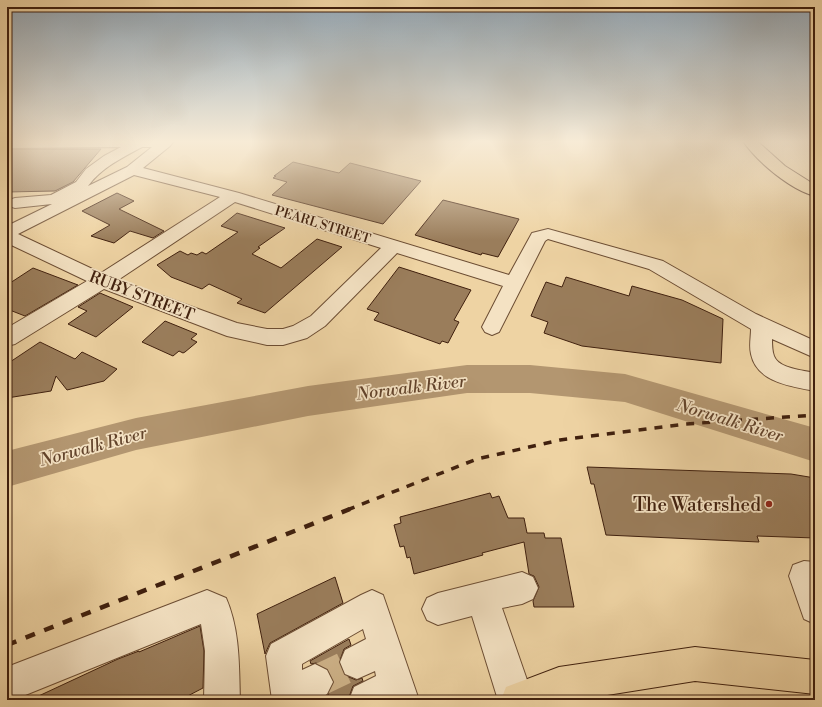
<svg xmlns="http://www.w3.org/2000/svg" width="822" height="707" viewBox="0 0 822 707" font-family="'Libre Bodoni',serif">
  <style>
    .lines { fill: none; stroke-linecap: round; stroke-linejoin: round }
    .river { fill: #b39670; fill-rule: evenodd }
    .building { fill: #9a7d5b; stroke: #40200e }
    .minor-tunnel { stroke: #cbaf85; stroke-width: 32; stroke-dasharray: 32 16; stroke-linecap: butt }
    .minor-casing { stroke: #6c4d33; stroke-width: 2 }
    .major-casing { stroke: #40200e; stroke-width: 2 }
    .highway-casing { stroke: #40200e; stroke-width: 2 }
    .minor { fill: #f4e2c3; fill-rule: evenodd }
    .major { fill: #eed3a3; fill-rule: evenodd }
    .highway { fill: #eed3a3; fill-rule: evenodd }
    .rail-far1 { stroke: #40200e; stroke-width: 3.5; stroke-dasharray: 8 8; stroke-linecap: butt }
    .rail { stroke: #40200e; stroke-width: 4.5; stroke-dasharray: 10 10; stroke-linecap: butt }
    .poi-dot { fill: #8f2418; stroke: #f4e2c3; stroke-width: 1.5 }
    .labels { text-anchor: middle; stroke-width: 3.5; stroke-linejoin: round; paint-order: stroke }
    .far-street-label { font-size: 13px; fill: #40200e; stroke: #f4e2c3 }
    .street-label { font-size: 16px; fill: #40200e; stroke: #f4e2c3 }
    .water-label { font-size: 17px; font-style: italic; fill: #62432b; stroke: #f4e2c3 }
    .near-poi-label { font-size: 19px; fill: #40200e; stroke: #f4e2c3; text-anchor: end }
  </style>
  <rect width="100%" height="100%" fill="#eed3a3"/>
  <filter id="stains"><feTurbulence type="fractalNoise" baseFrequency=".005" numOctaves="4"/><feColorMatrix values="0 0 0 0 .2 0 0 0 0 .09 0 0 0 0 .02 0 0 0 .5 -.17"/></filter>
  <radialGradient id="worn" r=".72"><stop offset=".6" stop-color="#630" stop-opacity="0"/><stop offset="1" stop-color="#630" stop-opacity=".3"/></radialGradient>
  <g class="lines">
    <path class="river" d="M467,365H530L625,374L815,428V462L625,402L530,393H467L308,416L136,450L7,487V451L136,418L308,386Z"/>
  </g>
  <g class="building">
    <path d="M7,149H101L73,182L55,191L7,192Z"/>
    <path d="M293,162L339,173L350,163L421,181L383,224L272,195L287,182L273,178L276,176H274Z"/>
    <path d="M117,193L134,201L119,209L164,231L153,238L130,231L114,243L91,236L110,225L82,211Z"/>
    <path d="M443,200L519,219L498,257L482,253L481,255L415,235Z"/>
    <path d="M237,213L285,228L258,247L260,248L252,254L281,268L317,239L342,247L265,313L237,303L242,299L209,284L202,289L171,277L157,265L180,251L188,255L191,253L197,255L202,252L206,254L238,232L221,226Z"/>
    <path d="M399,267L471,290L454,320L459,322L448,343L442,341L440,344L374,320L379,313L367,309Z"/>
    <path d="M33,268L78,285L25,316L7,309V285Z"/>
    <path d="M566,277L629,296L632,286L682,300L723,319L721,363L582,346L544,333L548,322L531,316L536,304L546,282L562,287Z"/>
    <path d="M100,293L133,307L96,337L68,324L87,311L78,307Z"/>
    <path d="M165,321L197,334L191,339L197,342L185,352L183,353L179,351L173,356L142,342Z"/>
    <path d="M40,342L75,359L82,352L117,369L104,381L67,390L56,376L51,391L7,398V364Z"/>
    <path d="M587,467L791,474L815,478V538L757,536L759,542L606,535L594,484H591Z"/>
    <path d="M490,493L492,498L499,496L508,518H524L527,533H544L545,538H561L574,607H534L533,601L539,587L534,576L529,574L524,542L482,553L483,555L414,574L410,557L407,558L404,546L400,547L394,525L401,523L400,517Z"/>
    <path d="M335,577L343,603L270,643L265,654L257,614Z"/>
    <path d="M200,626L204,651L203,688L180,700H30L118,659L139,651V652Z"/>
    <path d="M349,639L351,645L344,649L339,663L344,675L356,680L362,678L363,681L353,686L348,700H321L328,695L334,681L328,669L316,663L311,664L310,661Z"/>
  </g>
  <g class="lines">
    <path class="minor-tunnel" d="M315,682L357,662"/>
    <defs>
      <g id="minor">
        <path d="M7,141H174L170,146L143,168L239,193L509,275L532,233L548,229L663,261L756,314L815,341V358L772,339C772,344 772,351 774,356C779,369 803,370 815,373V391C792,386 757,383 751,354C749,346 751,337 751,329L649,269L548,239L545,241L499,332L492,335L485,332L482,327L503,286L397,253L325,326L307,338L283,345H267L227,336L104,289L15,344L7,346V328L87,281L7,243V226L52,204L15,208L9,206L7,203L9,200L15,198L51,195L76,182L86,169L104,156L121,147L7,148ZM142,147H152L127,167L88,186C102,167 122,158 142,147ZM134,175L220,197L101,273L18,234ZM235,202L381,248L311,316L293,326L283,329H267L237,323L118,280Z"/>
        <path d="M804,561L815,562V624L804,619L789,576L793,565Z"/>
        <path d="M522,572L533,577L538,588L533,599L522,604L502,608L534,700H498L472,616L438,625L427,620L422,609L427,598L438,593Z"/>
        <path d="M207,590L226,598C240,630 239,666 240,700H204L205,651L201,624L13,700H7V667Z"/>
        <path d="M372,590L383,595L419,700H349L354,687L376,676L375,671L357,679L345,674L340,662L345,650L366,639L363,629L302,664V670L315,664L327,670L333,682L327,694L318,700H272L266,656L271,644L361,595Z"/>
      </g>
      <path id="major" d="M695,647L815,660V694L695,681L576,700H501L506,687L559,667Z"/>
      <path id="highway" d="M743,141H757L785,166L815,185V196C791,190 757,162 743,141Z"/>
    </defs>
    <use href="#minor" class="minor-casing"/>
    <use href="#major" class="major-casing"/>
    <use href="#highway" class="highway-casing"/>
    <use href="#minor" class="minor"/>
    <use href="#major" class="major"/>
    <use href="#highway" class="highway"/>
    <path class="rail-far1" d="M347,510L477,459L560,440L686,424L815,415"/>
    <path class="rail" d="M7,645L350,509"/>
  </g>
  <linearGradient id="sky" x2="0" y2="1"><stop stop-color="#93a8b8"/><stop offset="0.59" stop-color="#f7ebd6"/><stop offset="1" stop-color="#f7ebd6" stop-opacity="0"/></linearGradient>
  <rect width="822" height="240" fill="url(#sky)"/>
  <circle class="poi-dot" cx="769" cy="504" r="4"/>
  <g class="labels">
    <g class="far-street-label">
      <text transform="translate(323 224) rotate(17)" y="5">PEARL STREET</text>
    </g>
    <g class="street-label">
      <text transform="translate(142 295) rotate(21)" y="6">RUBY STREET</text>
    </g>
    <g class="water-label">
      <text transform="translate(411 387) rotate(-7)" y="6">Norwalk River</text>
      <text transform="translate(730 420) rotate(17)" y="6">Norwalk River</text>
      <text transform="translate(93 446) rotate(-15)" y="6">Norwalk River</text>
    </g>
    <g class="near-poi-label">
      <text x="761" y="511">The Watershed</text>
    </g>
  </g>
  <rect width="822" height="707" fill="none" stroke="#eed3a3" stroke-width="24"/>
  <rect x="8" y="8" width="806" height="691" fill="none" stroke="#40200e" stroke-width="2"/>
  <rect x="12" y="12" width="798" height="683" fill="none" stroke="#40200e"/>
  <rect width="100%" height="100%" filter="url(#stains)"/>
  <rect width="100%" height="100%" fill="url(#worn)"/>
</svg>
